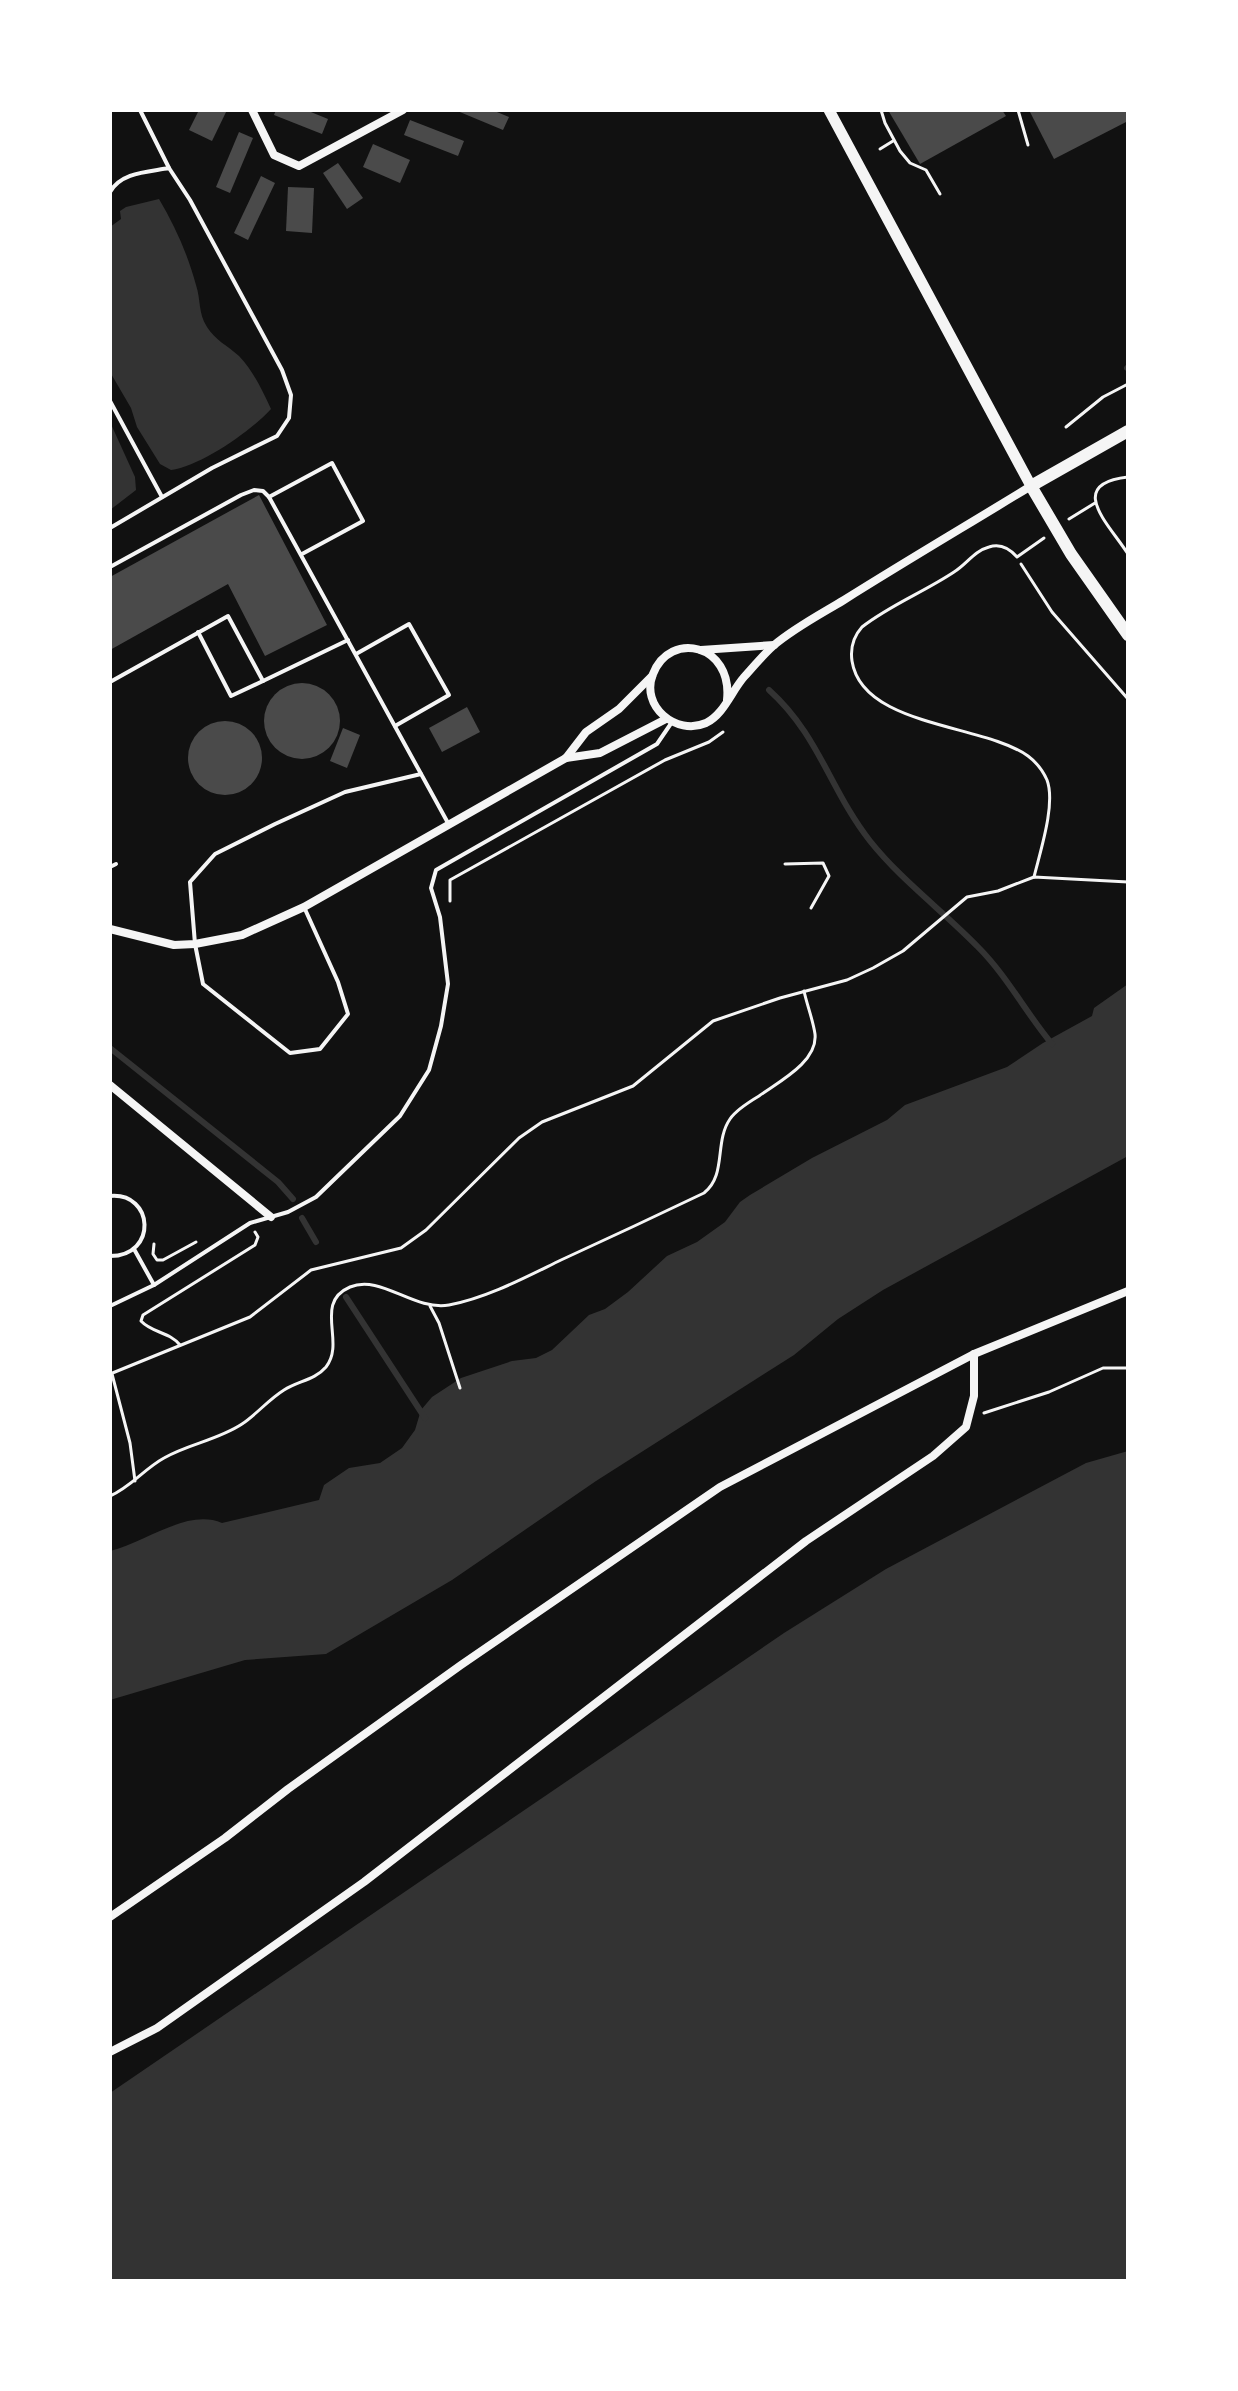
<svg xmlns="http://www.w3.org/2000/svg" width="1238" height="2391" viewBox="0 0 1238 2391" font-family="'IBM Plex Serif',serif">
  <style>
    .water { fill: #333 }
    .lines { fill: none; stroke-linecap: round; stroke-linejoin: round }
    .stream { stroke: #333; stroke-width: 6 }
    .building { fill: #4a4a4a }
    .path { stroke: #f5f5f5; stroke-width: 3 }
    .service { stroke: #f5f5f5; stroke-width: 4 }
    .minor { stroke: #f5f5f5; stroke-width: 8 }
    .secondary { stroke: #f5f5f5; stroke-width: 11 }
    .primary { stroke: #f5f5f5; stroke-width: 12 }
  </style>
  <rect width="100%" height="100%" fill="#111"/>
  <g class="water">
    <path d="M159,199C175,226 188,255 196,285C201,300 198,313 207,327C215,340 228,346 239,356C254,372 262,390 271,409C251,431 201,466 171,470L160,464L137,427L131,408L110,372V227L121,219L120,211L126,207Z"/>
    <path d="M110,422L135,477L136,490L110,510Z"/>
    <path d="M1128,984V1156L883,1290L838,1319L794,1355L596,1481L452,1580L326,1654L245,1660L110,1700V1551C145,1543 187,1508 222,1523L319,1500L324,1485L349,1468L380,1463L402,1448L415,1430L421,1410L432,1397L461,1378L512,1361L536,1358L552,1350L589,1315L605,1309L628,1292L667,1256L697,1242L725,1222L740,1202L750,1195L812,1158L887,1120L905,1105L1007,1067L1043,1043L1092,1016L1094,1008Z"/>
    <path d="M1128,1451V2281H110V2093L784,1633L886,1569L1086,1463Z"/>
  </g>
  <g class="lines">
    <g class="stream">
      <path d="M1127,368L1128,367"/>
      <path d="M769,690C819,735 830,790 870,841C901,880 943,911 978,947C1007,976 1026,1013 1052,1044"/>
      <path d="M110,1048L278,1182L293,1199"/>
      <path d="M302,1218L316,1242"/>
      <path d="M346,1297L425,1418"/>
    </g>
  </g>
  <g class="building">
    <path d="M199,110H227L212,141L189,130Z"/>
    <path d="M276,110H306L328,119L322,134L274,115Z"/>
    <path d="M455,110H492L509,117L503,130Z"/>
    <path d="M888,110H1002L1006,116L920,164Z"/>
    <path d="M1029,110H1128V121L1054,159Z"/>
    <path d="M410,120L464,141L458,156L404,135Z"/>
    <path d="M239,132L253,138L230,193L216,187Z"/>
    <path d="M373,144L410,160L400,183L363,167Z"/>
    <path d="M338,163L363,198L347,209L323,173Z"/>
    <path d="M261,176L275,183L248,240L234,233Z"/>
    <path d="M288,187L314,188L312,233L286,231Z"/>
    <path d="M259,495L327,625L265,656L228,584L110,650V577Z"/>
    <circle cx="302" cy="721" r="38"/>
    <path d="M467,707L480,732L442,752L429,728Z"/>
    <circle cx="225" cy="758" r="37"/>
    <path d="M343,728L360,735L347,768L330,761Z"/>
  </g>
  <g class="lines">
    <g class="path">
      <path d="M881,110L885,123L900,151L910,163L926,170L940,194"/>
      <path d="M1018,110L1028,145"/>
      <path d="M880,149L893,141"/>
      <path d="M1066,427L1103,397L1128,384"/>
      <path d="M1128,477C1065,484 1109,524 1128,554"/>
      <path d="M1069,519L1095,503"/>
      <path d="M1021,564L1052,612L1128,699"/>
      <path d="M785,864L823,863L829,876L811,908"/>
      <path d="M1034,877C1040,852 1056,804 1047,780C1043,771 1036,762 1028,756C984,724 862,727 852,661C850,647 853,637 862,627C890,605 924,592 954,572C967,564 974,551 989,547C1001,543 1010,549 1017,557L1044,538"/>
      <path d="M450,901V880L665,760L709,742L723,732"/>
      <path d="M154,1244L153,1254L157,1260H163L196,1242"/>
      <path d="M430,1306L439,1323L460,1388"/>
      <path d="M180,1345C170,1332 152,1333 141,1321L143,1315L255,1245L258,1237L255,1232"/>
      <path d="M110,1374L250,1317L311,1270L401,1248L426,1230L519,1138L542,1122L633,1086L713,1021L780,998L847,980L873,968L903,951L967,897L998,891L1034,877L1128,882"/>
      <path d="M112,1374L130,1443L135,1481"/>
      <path d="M984,1413L1049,1392L1103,1368H1128"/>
      <path d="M110,1496C131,1487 144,1469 164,1458C188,1444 218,1440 242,1424C257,1414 268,1400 284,1390C298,1381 315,1380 326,1367C346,1342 313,1303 350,1287C381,1274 413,1311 449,1305C487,1298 526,1277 561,1260C609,1238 656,1216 704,1193C727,1175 714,1142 730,1119C736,1110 749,1102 759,1096C778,1082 818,1062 815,1034C813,1020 807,1005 804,991"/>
    </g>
    <g class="service">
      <path d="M140,110L169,168"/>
      <path d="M110,192C121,172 148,172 169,168L190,200L282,370L291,395L289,418L277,436L212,468L110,528"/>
      <path d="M110,401L162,497"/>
      <path d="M302,554L363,521L332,463L269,497L448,823"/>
      <path d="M110,567L241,495L254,490L263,491L269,497"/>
      <path d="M198,632L231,696L263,681"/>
      <path d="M356,654L409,624L449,695L395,726"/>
      <path d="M110,682L228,616L263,681L348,640"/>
      <path d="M110,867L116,864"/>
      <path d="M304,907L338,982L348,1014L320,1049L290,1053L203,984L195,944L190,882L215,854L275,824L345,792L421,774"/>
      <path d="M110,1196C154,1192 158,1256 110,1256"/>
      <path d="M134,1249L154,1285"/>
      <path d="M110,1306L154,1285L250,1223L288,1212L316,1197L400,1116L429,1070L441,1026L448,984L440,917L431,888L436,870L657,744L672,722"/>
    </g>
    <g class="minor">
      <path d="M252,110L274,155L299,166L403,110"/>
      <path d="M701,650L774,645"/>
      <path d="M727,700C733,644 670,630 653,674C640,706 676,736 706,723C724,714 731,692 744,677C753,667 763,655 773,646C794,628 821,614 844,600C906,561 969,524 1031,486"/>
      <path d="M566,758L600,753L666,719"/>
      <path d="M110,929L174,945L195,944L242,935L304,907L566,758L586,732L619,709L652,676"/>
      <path d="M110,1085L271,1217"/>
      <path d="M110,1917L225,1838L288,1789L461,1665L720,1487L974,1354L1128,1291"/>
      <path d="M110,2052L157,2028L364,1882L806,1541L933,1456L966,1427L974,1396V1354"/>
    </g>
    <path class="secondary" d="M829,110L1031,486"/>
    <path class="primary" d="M1128,431L1031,486L1071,554L1128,635"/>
  </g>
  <rect width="1238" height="2391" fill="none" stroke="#ffffff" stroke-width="224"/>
</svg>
